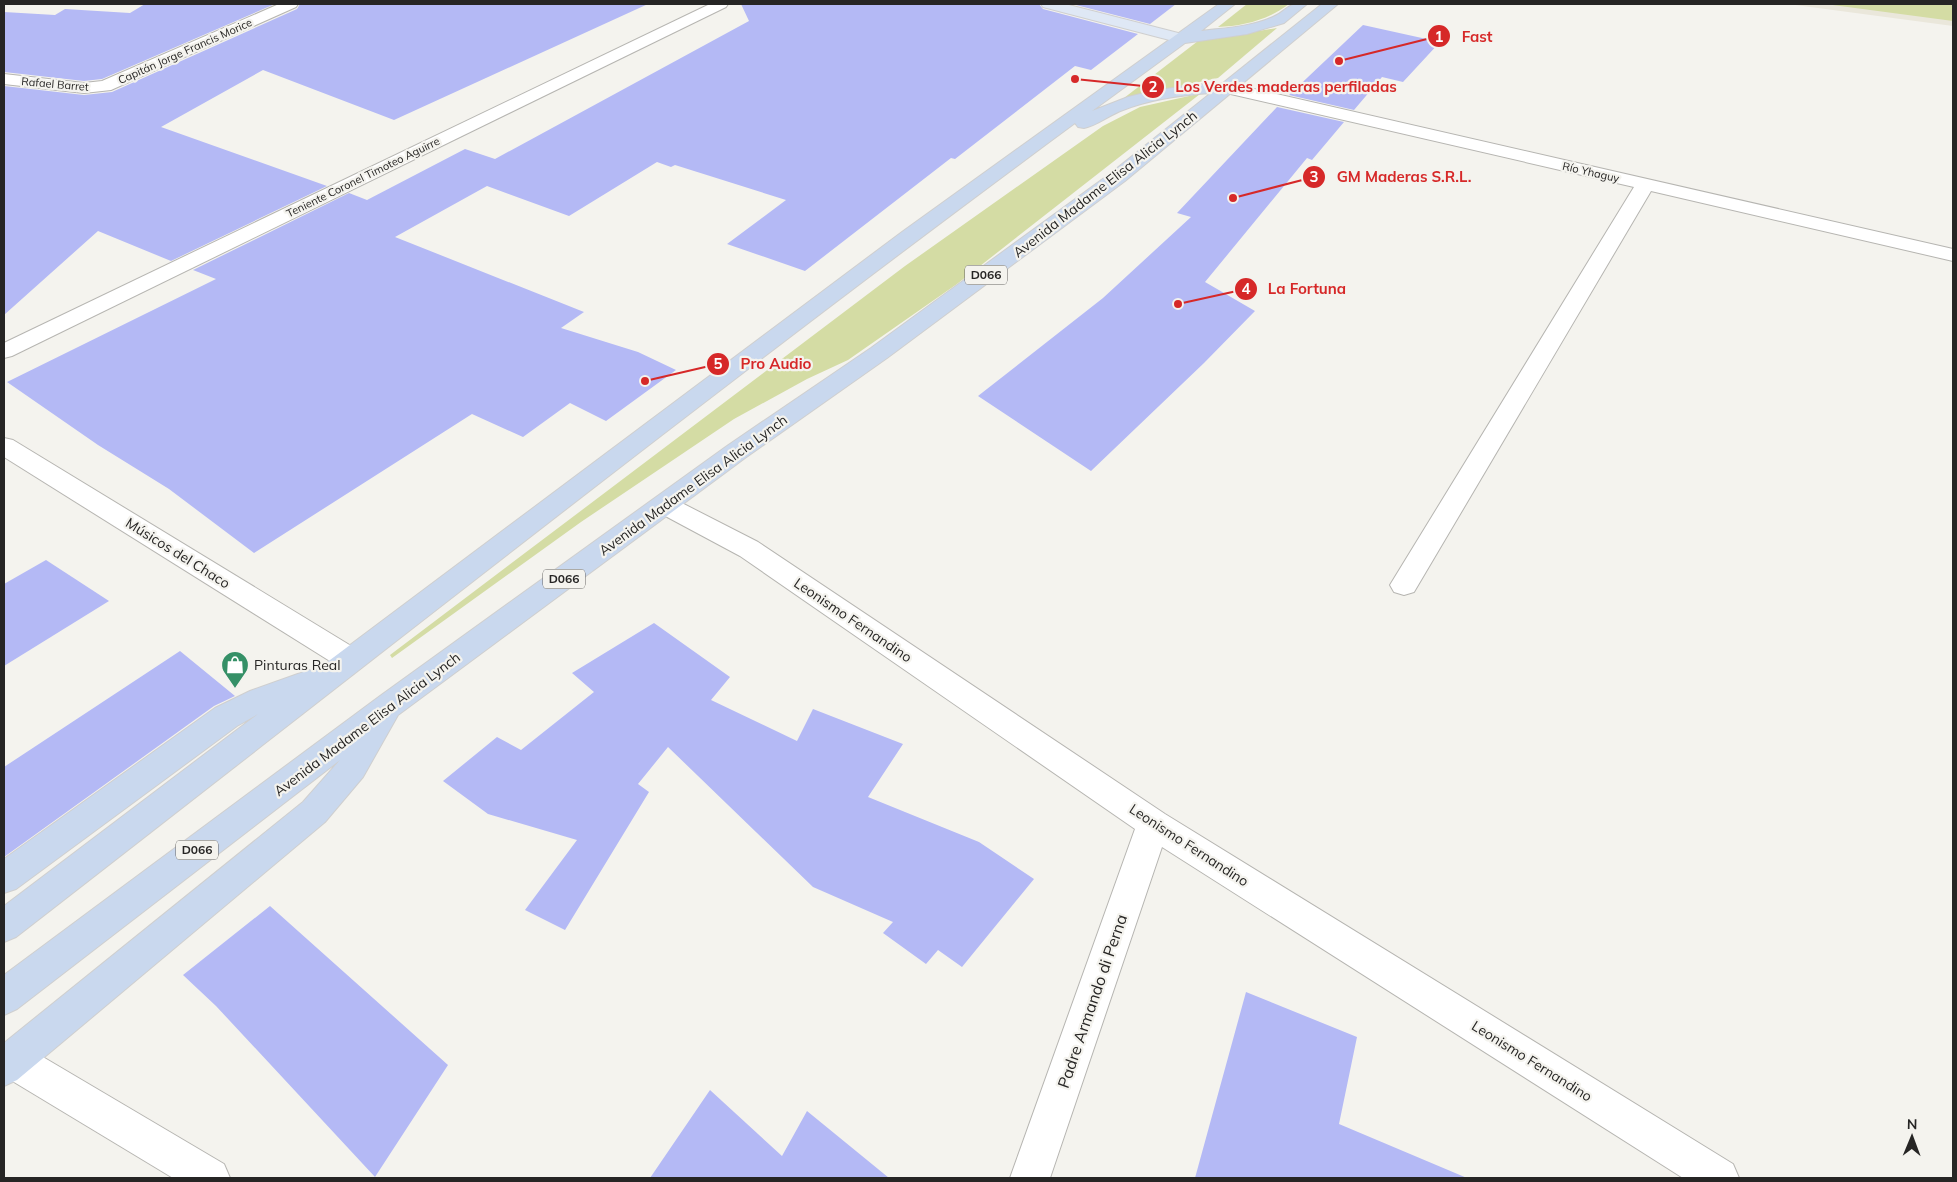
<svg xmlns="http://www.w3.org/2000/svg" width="1957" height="1182" viewBox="0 0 1957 1182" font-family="Mulish,sans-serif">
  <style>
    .built { fill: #eae7db }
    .green { fill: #d4dca4 }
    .building { fill: #b4b9f5 }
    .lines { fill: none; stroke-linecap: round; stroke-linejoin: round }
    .minor-casing { stroke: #b6b5b1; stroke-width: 2 }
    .major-casing { stroke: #cfcfcf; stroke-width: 2 }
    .highway-casing { stroke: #cfcfcf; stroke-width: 2 }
    .minor { fill: #fff; fill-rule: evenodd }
    .major { fill: #dfe8f5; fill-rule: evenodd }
    .highway { fill: #c9d8ee; fill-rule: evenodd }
    .labels { text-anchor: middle; stroke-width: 4.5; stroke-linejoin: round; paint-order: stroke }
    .far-street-label { font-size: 11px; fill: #262524; stroke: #f4f3ee }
    .shield { fill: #f4f3ee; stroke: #646361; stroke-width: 1 }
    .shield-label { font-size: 12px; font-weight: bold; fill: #262524 }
    .street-label { font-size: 14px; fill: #262524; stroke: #f4f3ee }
    .poi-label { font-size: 14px; fill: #262524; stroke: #f4f3ee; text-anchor: start }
    .near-street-label { font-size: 16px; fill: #262524; stroke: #f4f3ee }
    .leader { fill: none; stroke: #d62828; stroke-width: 2 }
    .callout-dot { fill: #d62828; stroke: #f4f3ee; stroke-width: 2 }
    .mark-label { font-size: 15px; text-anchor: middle; font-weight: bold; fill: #fff }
    .callout-label { font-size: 15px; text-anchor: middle; font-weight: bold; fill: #d62828; stroke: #f4f3ee; stroke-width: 4.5; stroke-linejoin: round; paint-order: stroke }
  </style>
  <rect width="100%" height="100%" fill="#f4f3ee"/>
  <path class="built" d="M1788,4H1953V26Z"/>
  <g class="green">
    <path d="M1247,4H1289C1268,20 1243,26 1218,27Z"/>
    <path d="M1825,4H1953V21Z"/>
    <path d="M1277,28L1218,78L1124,98L1198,41Z"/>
    <path d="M1198,94H1200L957,284L848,360L807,379L734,419L581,522L392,658L390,655L905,266L1103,126L1140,107Z"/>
  </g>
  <g class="building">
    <path d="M145,4H275L102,79L84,81L4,72V12L55,15L65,9L130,13Z"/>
    <path d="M300,4H648L394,120L263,70L161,127L327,186L171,261L98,231L4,315V86L84,95L112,92L297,9Z"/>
    <path d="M741,4H1039L1043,9L1138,34L1091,70L1075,66L955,159L951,158L805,271L727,244L786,200L675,165L671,167L657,162L569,216L487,186L395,237L584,312L561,328L638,352L676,370L606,421L570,403L523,437L472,414L254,553L169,489L98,445L7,382L216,279L193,270L349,193L367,200L465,149L495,159L749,21Z"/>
    <path d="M1072,4H1176L1150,24Z"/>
    <path d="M1363,25L1440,42L1403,82L1382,77L1354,110L1289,95Z"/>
    <path d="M1277,107L1344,122L1312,160L1307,158L1205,282L1255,311L1204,363L1091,471L978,396L1103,298L1191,217L1177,213Z"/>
    <path d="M46,560L109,601L4,666V584Z"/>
    <path d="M654,623L730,677L711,700L797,741L813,709L903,744L868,797L979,842L1034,879L962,967L938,950L926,964L883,933L893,922L813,887L668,747L638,784L649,792L565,930L525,910L577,840L488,814L443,781L497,737L521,750L594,692L572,673Z"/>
    <path d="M180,651L235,696L214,706L4,857V767Z"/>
    <path d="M270,906L448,1065L375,1177L216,1006L183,975Z"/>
    <path d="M1246,992L1357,1037L1339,1124L1467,1178H1195Z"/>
    <path d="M710,1090L782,1156L807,1111L889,1178H650Z"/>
  </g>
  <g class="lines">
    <defs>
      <g id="minor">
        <path d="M279,4H298L296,7L111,90L84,93L4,84V74L84,83L102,81Z"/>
        <path d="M710,4H728L726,7L12,356L4,358V343Z"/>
        <path d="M1228,83L1953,249V261L1651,191L1414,592L1404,595L1394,592L1390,585L1634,187L1222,92L1220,88L1222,84Z"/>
        <path d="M4,438L13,440L361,652L365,660L361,668L351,671L341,668L4,457Z"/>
        <path d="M665,496L674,499L758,542L1165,814L1733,1164L1739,1178H1683L1162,847L1050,1178H1010L1135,829L740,556L656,511L652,505L656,499Z"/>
        <path d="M13,1041L26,1047L224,1164L230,1178H173L4,1076V1045Z"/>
      </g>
      <path id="major" d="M1041,4H1065L1186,35L1189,38L1186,41L1181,43L1043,7Z"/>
      <path id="highway" d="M1219,4H1235L1201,31C1224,28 1251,27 1273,17C1290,9 1285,3 1307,4L1284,23L1247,34L1185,43L1092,111L1128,97L1153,91L1192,85L1223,83L1322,4H1338L1125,181L887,358L745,458L398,715L363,777L325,822L17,1080L4,1086V1043L303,802L340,760L17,1009L4,1015V975L380,696L727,446L871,348L1111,173L1211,93C1181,95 1151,99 1123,110C1109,115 1098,125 1084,128L1078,127L1075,123C717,387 368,664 16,937L4,942V906L258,714L237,726L16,889L4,893V859L215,708L250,691L309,670L314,672L902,232Z"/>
    </defs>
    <use href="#minor" class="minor-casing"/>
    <use href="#major" class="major-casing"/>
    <use href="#highway" class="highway-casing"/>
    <use href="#minor" class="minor"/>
    <use href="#major" class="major"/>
    <use href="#highway" class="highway"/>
  </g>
  <defs>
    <symbol id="shop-pin" viewBox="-11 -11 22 30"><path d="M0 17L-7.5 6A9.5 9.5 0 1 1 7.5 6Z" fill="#359067" stroke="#f4f3ee"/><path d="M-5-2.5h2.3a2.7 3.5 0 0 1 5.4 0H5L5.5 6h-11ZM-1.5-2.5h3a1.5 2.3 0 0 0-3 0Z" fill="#fff"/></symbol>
  </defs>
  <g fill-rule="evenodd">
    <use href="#shop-pin" x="219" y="649" width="32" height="43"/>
  </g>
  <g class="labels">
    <g class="far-street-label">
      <text transform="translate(185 51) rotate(-24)" y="4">Capitán Jorge Francis Morice</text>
      <text transform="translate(55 84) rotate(5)" y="4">Rafael Barret</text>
      <text transform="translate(1591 172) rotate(13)" y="4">Río Yhaguy</text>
      <text transform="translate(363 177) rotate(-26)" y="4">Teniente Coronel Timoteo Aguirre</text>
    </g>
    <g class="shield">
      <rect x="965" y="265.5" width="42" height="19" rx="4"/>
      <rect x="543" y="569.5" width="42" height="19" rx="4"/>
      <rect x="176" y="840.5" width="42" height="19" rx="4"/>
    </g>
    <g class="shield-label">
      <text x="986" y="279">D066</text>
      <text x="564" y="583">D066</text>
      <text x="197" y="854">D066</text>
    </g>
    <g class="street-label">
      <text transform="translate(1105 184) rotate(-38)" y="5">Avenida Madame Elisa Alicia Lynch</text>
      <text transform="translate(693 485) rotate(-36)" y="5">Avenida Madame Elisa Alicia Lynch</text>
      <text transform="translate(178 553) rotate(32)" y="5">Músicos del Chaco</text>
      <text transform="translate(853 620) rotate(34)" y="5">Leonismo Fernandino</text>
      <text transform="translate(367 724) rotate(-37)" y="5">Avenida Madame Elisa Alicia Lynch</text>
      <text transform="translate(1189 845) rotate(33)" y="5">Leonismo Fernandino</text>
      <text transform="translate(1532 1061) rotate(32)" y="5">Leonismo Fernandino</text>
    </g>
    <g class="poi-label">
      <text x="254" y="670">Pinturas Real</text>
    </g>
    <g class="near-street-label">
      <text transform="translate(1092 1001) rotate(-71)" y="6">Padre Armando di Perna</text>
    </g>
  </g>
  <path class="leader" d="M1339 61L1439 36M1075 79L1153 87M1233 198L1314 177M1178 304L1246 289M645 381L718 364"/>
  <g class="callout-dot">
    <circle cx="1339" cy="61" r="5"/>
    <circle cx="1075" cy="79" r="5"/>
    <circle cx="1233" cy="198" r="5"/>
    <circle cx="1178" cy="304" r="5"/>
    <circle cx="645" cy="381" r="5"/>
    <circle cx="1439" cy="36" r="12"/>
    <circle cx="1153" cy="87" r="12"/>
    <circle cx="1314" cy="177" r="12"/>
    <circle cx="1246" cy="289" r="12"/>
    <circle cx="718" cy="364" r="12"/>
  </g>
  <g class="mark-label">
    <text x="1439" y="42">1</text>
    <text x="1153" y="92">2</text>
    <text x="1314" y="182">3</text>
    <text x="1246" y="294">4</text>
    <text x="718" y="369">5</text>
  </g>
  <g class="callout-label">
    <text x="1477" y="42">Fast</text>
    <text x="1286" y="92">Los Verdes maderas perfiladas</text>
    <text x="1404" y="182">GM Maderas S.R.L.</text>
    <text x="1307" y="294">La Fortuna</text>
    <text x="776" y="369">Pro Audio</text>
  </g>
  <rect width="1957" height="1182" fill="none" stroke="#262524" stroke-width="10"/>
  <g transform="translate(1912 1137) rotate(1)" stroke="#f4f3ee" stroke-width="4" paint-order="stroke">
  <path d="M0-4L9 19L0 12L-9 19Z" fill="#262524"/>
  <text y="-8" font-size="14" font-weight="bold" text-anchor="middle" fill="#262524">N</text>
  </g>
</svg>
